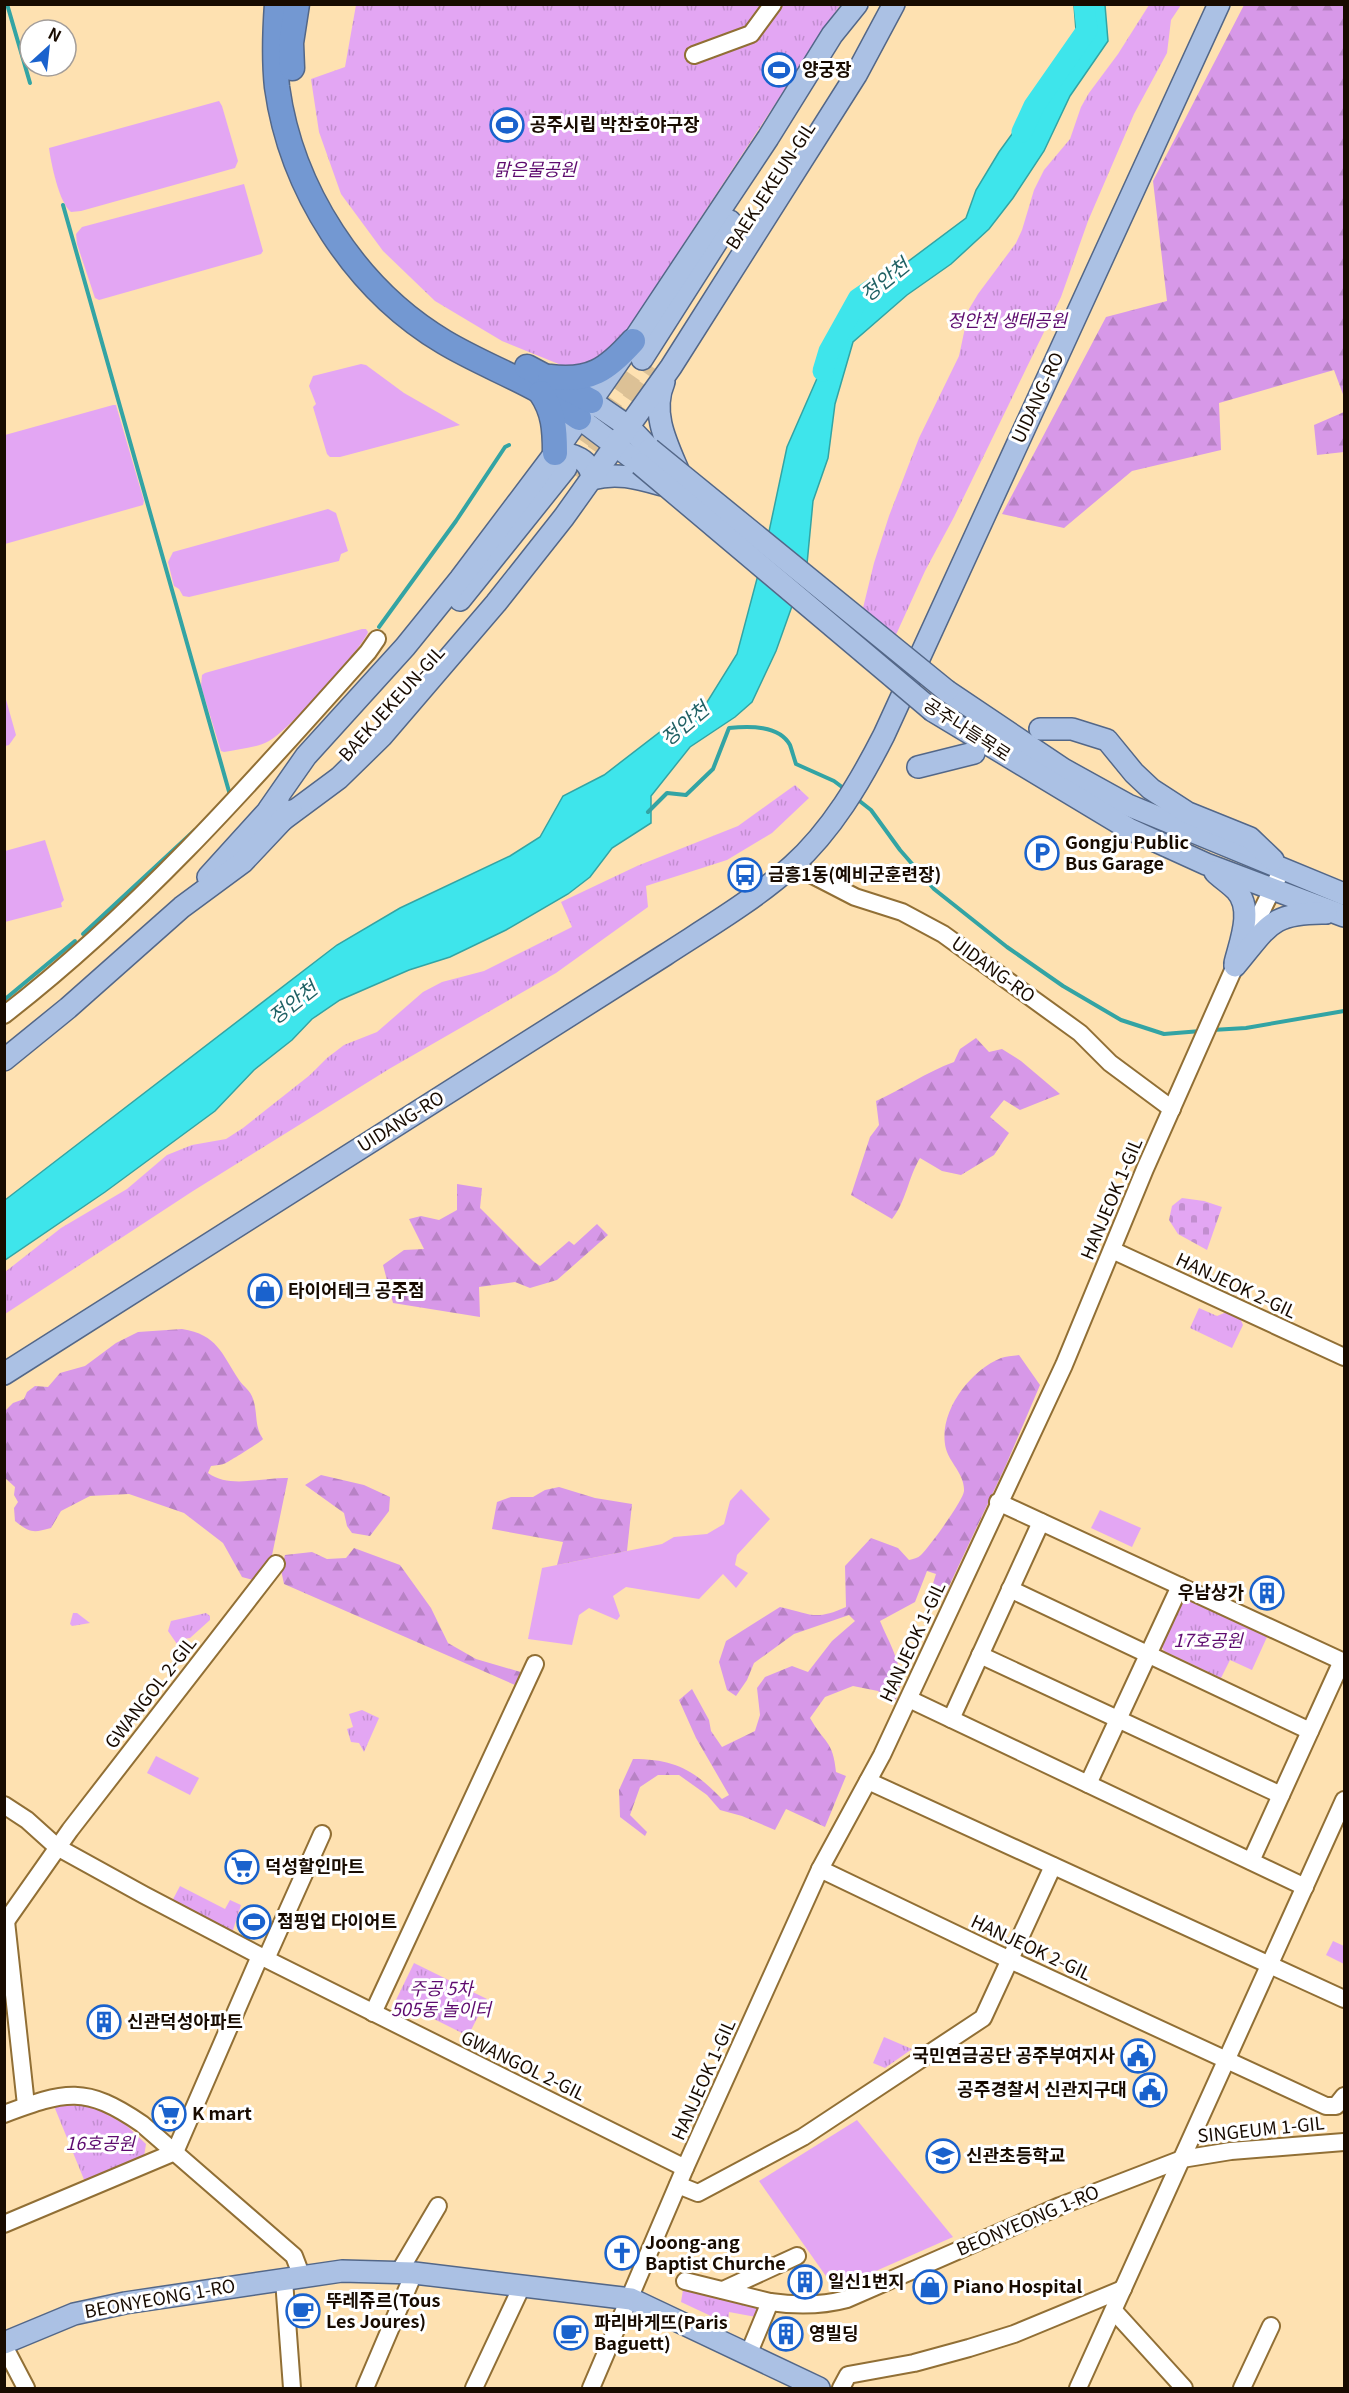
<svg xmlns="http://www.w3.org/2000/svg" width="1349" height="2393" viewBox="0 0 1349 2393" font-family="Georgia,'Noto Sans KR',serif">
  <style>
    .green { fill: #e3a6f3 }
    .forest { fill: url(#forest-firs) }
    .cemetery { fill: url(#cemetery-stones) }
    .park { fill: url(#park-tufts) }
    .water { fill: #3ee5eb; stroke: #33a4a4; stroke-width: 1.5 }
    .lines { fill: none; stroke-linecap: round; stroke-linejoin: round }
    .stream { stroke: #33a4a4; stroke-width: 4 }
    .river { stroke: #3ee5eb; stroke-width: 21 }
    .major-tunnel { stroke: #dcc196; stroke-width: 21; stroke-dasharray: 21 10; stroke-linecap: butt }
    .minor-casing { stroke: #916f35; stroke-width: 20 }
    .major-casing { stroke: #536788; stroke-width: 24 }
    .highway-casing { stroke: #536788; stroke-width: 27 }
    .minor { stroke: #fff; stroke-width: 16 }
    .major { stroke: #abc1e4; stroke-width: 21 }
    .highway { stroke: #7398d2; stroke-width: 24 }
    .major-bridge-casing { stroke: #536788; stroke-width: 24; stroke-linecap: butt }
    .major-bridge { stroke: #abc1e4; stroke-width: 21 }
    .labels { text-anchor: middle; stroke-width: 6; stroke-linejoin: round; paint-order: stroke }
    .poi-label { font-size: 18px; font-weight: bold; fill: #180b00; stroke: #fff; text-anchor: start }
    .park-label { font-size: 18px; font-style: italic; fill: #5e0b6f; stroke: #fff }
    .street-label { font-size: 18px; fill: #180b00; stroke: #fff }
    .water-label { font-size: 20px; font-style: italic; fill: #206164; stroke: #fff }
  </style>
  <defs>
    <pattern id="forest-firs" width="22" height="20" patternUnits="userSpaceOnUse" patternTransform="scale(1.5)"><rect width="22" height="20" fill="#d798e8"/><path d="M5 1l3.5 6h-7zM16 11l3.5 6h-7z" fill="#b882c5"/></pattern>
    <pattern id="cemetery-stones" width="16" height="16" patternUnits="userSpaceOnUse" patternTransform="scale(1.5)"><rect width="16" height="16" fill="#e3a6f3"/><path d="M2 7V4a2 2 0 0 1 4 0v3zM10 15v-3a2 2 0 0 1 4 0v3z" fill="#c28ecf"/></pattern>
    <pattern id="park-tufts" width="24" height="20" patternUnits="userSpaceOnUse" patternTransform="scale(1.5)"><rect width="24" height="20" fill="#e3a6f3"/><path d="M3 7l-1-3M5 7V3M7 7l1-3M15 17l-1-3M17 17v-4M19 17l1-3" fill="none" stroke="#c28ecf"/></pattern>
  </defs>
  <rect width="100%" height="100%" fill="#fee1b1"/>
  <g class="green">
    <path d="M219,101L222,106L238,161L235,168L81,211L71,212C59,203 51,163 49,148Z"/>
    <path d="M244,184L263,251L261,254L99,300L95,298L77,244L76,234L82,227Z"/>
    <path d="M361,364L366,365L404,393L460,425L340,457H330L327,454L313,407L316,404L309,386L313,376Z"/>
    <path d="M113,405H116L144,501L143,505L5,544V435Z"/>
    <path d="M328,509L336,513L348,551L341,554L339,561L189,597L183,596L179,589L174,586L168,562L173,552Z"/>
    <path d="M362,629H366L368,632C363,648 285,734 269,741C256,748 238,749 224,752L221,751L201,686L202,675L205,673Z"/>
    <path d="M5,696L16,735L9,745L5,746Z"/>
    <path d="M45,840L64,900L61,903L62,907L5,922V851Z"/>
    <path d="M741,1489L770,1519L737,1555L735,1565L748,1573L736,1588L723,1574L699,1599L626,1587L613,1596L620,1616L617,1620L589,1608L579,1615L572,1645L528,1639L542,1568L662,1544L674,1537L707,1534L724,1524L730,1501Z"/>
    <path d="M1100,1510L1141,1528L1132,1547L1091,1528Z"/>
    <path d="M156,1756L199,1778L190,1795L147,1773Z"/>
    <path d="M1333,1941L1344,1946V1964L1326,1955Z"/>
    <path d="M857,2120L953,2237L835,2289L759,2181Z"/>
  </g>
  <g class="forest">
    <path d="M1244,5H1344V397L1334,370L1219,403L1221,450L1132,471L1064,528L1002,514L1106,317L1167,301L1153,181Z"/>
    <path d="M1344,412V452L1317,455L1314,425Z"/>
    <path d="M976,1038L989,1052L1002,1049L1021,1061L1060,1094L1020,1110L1004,1100L990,1117L1009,1133L994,1155L961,1175L942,1171L920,1158C908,1178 906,1202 892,1219L851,1195L870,1137L879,1125L876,1101C903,1089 926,1072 954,1062L960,1049Z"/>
    <path d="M457,1184L482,1188L480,1208L533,1261L540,1266L569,1241L574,1245L597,1224L608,1235L557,1280L530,1288L515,1282L479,1287L480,1317L393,1303L383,1265L404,1250L424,1249L409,1219L421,1216L439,1220L457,1210Z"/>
    <path d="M182,1329C218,1335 221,1353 239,1380C243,1386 251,1391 253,1399C258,1413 254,1426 263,1439C261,1442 230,1461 226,1463C222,1465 216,1465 211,1466L208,1473C230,1489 263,1477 288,1478L270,1565L253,1580L242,1577L223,1543L184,1513L129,1494L90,1496L61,1511L51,1528C33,1533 30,1533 15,1521L14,1508L18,1502L14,1495L15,1487L5,1478V1411L13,1403L24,1399L27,1392L35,1386L48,1387L60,1373L85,1366L116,1343L138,1332Z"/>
    <path d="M1019,1355L1040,1385L1006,1465L943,1599L930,1593L936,1574L927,1571L915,1602L880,1621C891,1648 911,1676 893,1705L878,1691L853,1686L825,1697L810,1718C824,1743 833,1740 836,1772L846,1776L825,1827L786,1809L775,1830L742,1816L720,1810L707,1795L679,1775H658L640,1787L630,1815L647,1832L645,1836L620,1817L619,1790L633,1759C675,1759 694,1770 722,1799L729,1795L696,1738L679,1700L692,1689L709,1720L711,1731L722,1747L755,1731L760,1715L757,1688L765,1677L792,1666L808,1672L832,1641L855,1621L849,1615L794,1634L754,1663L747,1680L736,1696L727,1690L719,1662L726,1641L780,1607C811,1614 815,1621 846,1607L845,1566L871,1538L898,1548L909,1560C913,1559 918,1558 921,1555C930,1546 963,1501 964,1491C965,1475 950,1463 946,1449C937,1414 969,1371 1001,1358C1006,1356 1013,1356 1019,1355Z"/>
    <path d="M321,1475L364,1485L390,1497L389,1511L370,1536L352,1533L347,1526L344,1513L305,1485Z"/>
    <path d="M559,1487L595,1498L632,1504L627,1551L557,1565L563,1542L492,1529L497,1502L511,1497H533L545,1490Z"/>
    <path d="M354,1548L400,1565L431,1608L448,1643L476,1659L524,1673L515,1685L284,1584L281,1570L285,1555L312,1552L327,1559L346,1558Z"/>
  </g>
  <path class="cemetery" d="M1182,1198L1204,1201L1222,1207L1207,1250L1178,1234L1169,1220L1172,1206Z"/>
  <g class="park">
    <path d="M356,5H840L627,330L594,364L566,367L502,341L435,301L383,251L341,194L319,132L311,79L345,67Z"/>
    <path d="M1149,5H1181L1171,20L1167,53L1134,114L1088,221L1061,297L954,517L925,571L884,661L864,642L861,631L863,608L874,563L889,516L919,438L959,356L969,309L978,294L1016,243L1022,230L1034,190L1044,170L1070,139L1081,107L1089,93L1118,54Z"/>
    <path d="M795,785L809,798L772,833L727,860L646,886L648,907L556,973L389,1069L193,1191L5,1314V1272L61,1228L127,1189L167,1155L192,1145L226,1139L243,1128L310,1075L327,1058L344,1045L377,1032L423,992L442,982L484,971L572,927L561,902L637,866L738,826Z"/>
    <path d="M1199,1308L1217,1316L1229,1311L1240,1318L1243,1325L1232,1348L1190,1328Z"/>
    <path d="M1191,1601L1267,1637L1252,1670L1230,1660L1221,1678L1164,1651L1160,1643L1178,1604Z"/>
    <path d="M73,1613H77L90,1623L72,1626L70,1624Z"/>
    <path d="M206,1613L210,1616V1620L190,1638L183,1639L177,1644L168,1631L171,1621Z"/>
    <path d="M362,1710L379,1718L364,1752L359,1743L351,1742L347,1729L353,1727L349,1714Z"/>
    <path d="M180,1886L225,1909L230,1900L241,1905L232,1933L171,1903Z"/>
    <path d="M414,1963L487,1999L468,2036L396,2000Z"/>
    <path d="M884,2037L912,2049L885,2068L873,2063Z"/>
    <path d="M59,2105L92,2106L126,2125L146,2144L144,2157L85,2182L54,2106Z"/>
    <path d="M683,2290L759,2304L756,2317L729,2312L728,2324L681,2302Z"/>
  </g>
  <path class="water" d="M1074,5H1105L1108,41L1070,96L1044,151L1013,198L989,229L951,264L907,295L853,342L835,404L828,458L813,501L807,564L776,651L752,702L735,717L690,747L651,796V823L612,848L590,877L568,894L506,930L450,957L409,970L340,1000L312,1019L292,1040L254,1070L215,1111L105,1192L5,1260V1200L337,945L400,908L510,856L540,837L563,796L604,775L660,732L701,712L737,654L767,541L787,447L829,351L858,299L966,218L976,190L999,152L1077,44Z"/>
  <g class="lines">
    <g class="stream">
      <path d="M7,4L30,83"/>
      <path d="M63,205L230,795"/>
      <path d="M379,627L456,521L505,447L509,445"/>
      <path d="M857,799L871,810L900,850L934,889L1007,947L1063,986L1121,1020L1164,1034L1201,1031"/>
      <path d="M648,812L667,793L686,795L713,769L729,728C749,726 779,725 790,745C792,751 794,758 796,764L834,781L846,790"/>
      <path d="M83,934L195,830"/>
      <path d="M4,1000L75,941"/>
      <path d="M1212,1030L1246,1028L1344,1011"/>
    </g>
    <g class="river">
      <path d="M1022,132L1034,106L1087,30L1084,4"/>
      <path d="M823,371L829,351L858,299L877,286"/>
    </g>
    <g class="major-tunnel">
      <path d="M566,468L642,359"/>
      <path d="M579,478L654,368"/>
    </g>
    <defs>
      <g id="minor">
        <path d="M694,55L751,34L773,4"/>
        <path d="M793,865L855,897L902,912L943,934L1080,1033L1110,1063L1172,1109"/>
        <path d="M4,1015C140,910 254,780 368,652L377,639"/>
        <path d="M1112,1250L1344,1357"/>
        <path d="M998,1502L1344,1662"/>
        <path d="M1010,1589L1310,1731"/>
        <path d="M980,1655L1281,1795"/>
        <path d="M909,1699L1305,1887"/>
        <path d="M951,1719L1041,1522"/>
        <path d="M868,1781L1344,1999"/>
        <path d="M1088,1784L1180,1586"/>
        <path d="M4,1805L27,1820L57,1847L144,1895L266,1959L685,2168"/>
        <path d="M1251,1861L1342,1661"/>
        <path d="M820,1869L1010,1960L1326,2106H1336L1344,2096"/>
        <path d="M4,1920L6,1921L26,2105"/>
        <path d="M4,1924L70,1830L276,1564"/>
        <path d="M266,1959L322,1834"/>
        <path d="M373,2013L535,1664"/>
        <path d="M4,2114C66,2091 85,2085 142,2124L294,2256L302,2277"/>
        <path d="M678,2185L698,2193L803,2137L983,2018L1053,1866"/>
        <path d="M4,2224L175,2152L260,1956"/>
        <path d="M399,2272L438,2206"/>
        <path d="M284,2280L292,2388"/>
        <path d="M685,2281L770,2302"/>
        <path d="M723,2290L797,2256"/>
        <path d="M1114,2311L1184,2388"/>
        <path d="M4,2346L26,2388"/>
        <path d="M748,2355L770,2302C797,2306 821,2306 847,2299L1060,2206L1182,2159L1231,2151L1344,2142"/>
        <path d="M365,2388L414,2273"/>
        <path d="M474,2388L522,2286"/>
        <path d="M591,2388L685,2168L820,1869L882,1755L1064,1365L1145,1169L1235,966L1282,869"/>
        <path d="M841,2388L848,2375L914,2363L969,2348L1014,2334L1123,2289"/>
        <path d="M1078,2388L1344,1800"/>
        <path d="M1242,2388L1271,2326"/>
      </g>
      <g id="major">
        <path d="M642,359L730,221"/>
        <path d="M664,382C651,412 666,442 678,470"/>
        <path d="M591,401L629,427L650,449"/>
        <path d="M579,418L640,464"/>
        <path d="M555,453C573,453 591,459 592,479C617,472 637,478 662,485"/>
        <path d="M460,600L566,468"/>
        <path d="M947,691L1063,769L1128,805L1344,894"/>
        <path d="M933,711L1129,829L1206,864L1344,916"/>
        <path d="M1040,729H1072L1107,740L1134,773L1151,789L1188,813L1250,838L1273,860"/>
        <path d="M918,767L974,753"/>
        <path d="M269,809L306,756L405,647L460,579L555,453L633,341L768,138L832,35L857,4"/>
        <path d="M281,821L339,778L382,736L496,603L564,517L671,367L856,75L894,4"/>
        <path d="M1215,872C1221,878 1230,884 1236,890C1254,909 1240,942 1235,963"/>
        <path d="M208,877L278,800"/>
        <path d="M1235,966C1268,927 1270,912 1326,913"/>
        <path d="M4,1060L68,1008L182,907L243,862L291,811"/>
        <path d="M4,1374L665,955C708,927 754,900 792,866C832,830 860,782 884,735L1219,4"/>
        <path d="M4,2343L74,2314L125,2303L342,2271L414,2273L631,2299L819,2388"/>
      </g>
      <g id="highway">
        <path d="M277,4C275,32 274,59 277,87C291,189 355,289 444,342C474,360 507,373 538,390C552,398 566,409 579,418"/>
        <path d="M292,68L291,43L297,4"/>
        <path d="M527,367L591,401"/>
        <path d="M550,377C590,382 607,370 633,341"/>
        <path d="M541,393C554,412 555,430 555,453"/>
      </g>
    </defs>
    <use href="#minor" class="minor-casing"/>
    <use href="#major" class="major-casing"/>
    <use href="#highway" class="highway-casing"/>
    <use href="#minor" class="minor"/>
    <use href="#major" class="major"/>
    <use href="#highway" class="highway"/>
    <defs>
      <g id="major-bridge">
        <path d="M650,449L947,691"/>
        <path d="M640,464L933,711"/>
      </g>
    </defs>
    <use href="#major-bridge" class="major-bridge-casing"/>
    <use href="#major-bridge" class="major-bridge"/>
  </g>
  <defs>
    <symbol id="stadium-ring" viewBox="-11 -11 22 22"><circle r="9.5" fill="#fff" stroke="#1a62cd" stroke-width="1.5"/><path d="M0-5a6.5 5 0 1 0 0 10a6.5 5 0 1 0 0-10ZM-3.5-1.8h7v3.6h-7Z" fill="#1a62cd"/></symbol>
    <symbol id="parking-ring" viewBox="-11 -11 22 22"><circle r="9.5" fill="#fff" stroke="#1a62cd" stroke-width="1.5"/><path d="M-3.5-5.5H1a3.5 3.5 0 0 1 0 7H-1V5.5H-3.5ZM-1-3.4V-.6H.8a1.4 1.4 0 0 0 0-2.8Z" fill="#1a62cd"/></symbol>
    <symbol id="bus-ring" viewBox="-11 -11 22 22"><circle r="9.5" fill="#fff" stroke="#1a62cd" stroke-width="1.5"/><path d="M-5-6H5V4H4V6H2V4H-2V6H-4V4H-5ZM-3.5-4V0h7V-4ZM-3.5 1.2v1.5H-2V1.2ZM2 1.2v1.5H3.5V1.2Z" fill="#1a62cd"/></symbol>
    <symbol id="shop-ring" viewBox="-11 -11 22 22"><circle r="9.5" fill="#fff" stroke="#1a62cd" stroke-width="1.5"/><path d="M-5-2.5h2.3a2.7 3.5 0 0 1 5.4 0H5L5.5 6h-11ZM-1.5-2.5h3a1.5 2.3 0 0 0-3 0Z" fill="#1a62cd"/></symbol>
    <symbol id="building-ring" viewBox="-11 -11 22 22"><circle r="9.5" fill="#fff" stroke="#1a62cd" stroke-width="1.5"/><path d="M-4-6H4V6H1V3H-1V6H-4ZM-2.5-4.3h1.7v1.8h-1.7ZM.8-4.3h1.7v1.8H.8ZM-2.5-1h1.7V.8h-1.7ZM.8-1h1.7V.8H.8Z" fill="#1a62cd"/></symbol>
    <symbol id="supermarket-ring" viewBox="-11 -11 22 22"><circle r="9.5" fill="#fff" stroke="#1a62cd" stroke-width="1.5"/><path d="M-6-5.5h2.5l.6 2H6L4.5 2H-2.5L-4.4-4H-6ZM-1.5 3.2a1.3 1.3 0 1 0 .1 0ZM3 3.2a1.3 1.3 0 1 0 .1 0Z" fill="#1a62cd"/></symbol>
    <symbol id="civic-ring" viewBox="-11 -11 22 22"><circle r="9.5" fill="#fff" stroke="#1a62cd" stroke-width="1.5"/><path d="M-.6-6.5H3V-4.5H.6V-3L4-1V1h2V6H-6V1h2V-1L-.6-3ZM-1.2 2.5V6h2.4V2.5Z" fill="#1a62cd"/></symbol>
    <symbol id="school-ring" viewBox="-11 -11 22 22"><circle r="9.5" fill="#fff" stroke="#1a62cd" stroke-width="1.5"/><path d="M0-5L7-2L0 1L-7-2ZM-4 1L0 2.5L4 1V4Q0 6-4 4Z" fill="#1a62cd"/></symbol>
    <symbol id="church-ring" viewBox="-11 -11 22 22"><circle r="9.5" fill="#fff" stroke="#1a62cd" stroke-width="1.5"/><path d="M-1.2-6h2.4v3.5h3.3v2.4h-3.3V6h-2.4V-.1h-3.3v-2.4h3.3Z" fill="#1a62cd"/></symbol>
    <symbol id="cafe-ring" viewBox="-11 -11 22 22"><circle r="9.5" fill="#fff" stroke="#1a62cd" stroke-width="1.5"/><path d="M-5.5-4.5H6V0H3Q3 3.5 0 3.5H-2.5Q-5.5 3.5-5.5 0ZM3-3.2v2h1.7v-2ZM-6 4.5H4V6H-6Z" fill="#1a62cd"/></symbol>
  </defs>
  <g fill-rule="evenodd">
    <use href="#stadium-ring" x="760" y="51" width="38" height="38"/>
    <use href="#stadium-ring" x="488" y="106" width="38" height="38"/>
    <use href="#parking-ring" x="1023" y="834" width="38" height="38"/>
    <use href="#bus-ring" x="726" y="856" width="38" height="38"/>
    <use href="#shop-ring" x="246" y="1272" width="38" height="38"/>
    <use href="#building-ring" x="1248" y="1574" width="38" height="38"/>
    <use href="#supermarket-ring" x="223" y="1848" width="38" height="38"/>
    <use href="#stadium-ring" x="235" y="1903" width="38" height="38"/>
    <use href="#building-ring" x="85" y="2003" width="38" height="38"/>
    <use href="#civic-ring" x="1119" y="2037" width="38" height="38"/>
    <use href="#civic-ring" x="1131" y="2071" width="38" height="38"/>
    <use href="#supermarket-ring" x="150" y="2095" width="38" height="38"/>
    <use href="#school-ring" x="924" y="2137" width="38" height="38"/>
    <use href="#church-ring" x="603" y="2234" width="38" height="38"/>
    <use href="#building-ring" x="786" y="2263" width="38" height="38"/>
    <use href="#shop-ring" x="911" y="2268" width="38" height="38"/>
    <use href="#cafe-ring" x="284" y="2292" width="38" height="38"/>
    <use href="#cafe-ring" x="552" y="2314" width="38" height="38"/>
    <use href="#building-ring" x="767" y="2315" width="38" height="38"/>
  </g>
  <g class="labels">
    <g class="poi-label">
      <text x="802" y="76">양궁장</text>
      <text x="530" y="131">공주시립 박찬호야구장</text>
      <text x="1065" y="849">Gongju Public<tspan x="1065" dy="21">Bus Garage</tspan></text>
      <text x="768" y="881">금흥1동(예비군훈련장)</text>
      <text x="288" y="1297">타이어테크 공주점</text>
      <text x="1244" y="1599" text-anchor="end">우남상가</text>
      <text x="265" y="1873">덕성할인마트</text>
      <text x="277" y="1928">점핑업 다이어트</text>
      <text x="127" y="2028">신관덕성아파트</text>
      <text x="1115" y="2062" text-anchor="end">국민연금공단 공주부여지사</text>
      <text x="1127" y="2096" text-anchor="end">공주경찰서 신관지구대</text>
      <text x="192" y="2120">K mart</text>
      <text x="966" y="2162">신관초등학교</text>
      <text x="645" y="2249">Joong-ang<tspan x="645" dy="21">Baptist Churche</tspan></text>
      <text x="828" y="2288">일신1번지</text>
      <text x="953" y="2293">Piano Hospital</text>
      <text x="326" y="2307">뚜레쥬르(Tous<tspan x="326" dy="21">Les Joures)</tspan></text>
      <text x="594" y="2329">파리바게뜨(Paris<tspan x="594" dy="21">Baguett)</tspan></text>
      <text x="809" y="2340">영빌딩</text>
    </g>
    <g class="park-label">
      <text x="535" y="176">맑은물공원</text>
      <text x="1007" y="327">정안천 생태공원</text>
      <text x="1208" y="1647">17호공원</text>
      <text x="441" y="1995">주공 5차<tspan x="441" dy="21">505동 놀이터</tspan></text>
      <text x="100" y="2150">16호공원</text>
    </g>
    <g class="street-label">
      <text transform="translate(771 186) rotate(-57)" y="6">BAEKJEKEUN-GIL</text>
      <text transform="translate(1038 398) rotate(-65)" y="6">UIDANG-RO</text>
      <text transform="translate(392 704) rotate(-48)" y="6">BAEKJEKEUN-GIL</text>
      <text transform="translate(967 730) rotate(33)" y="6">공주나들목로</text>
      <text transform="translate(993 970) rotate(36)" y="6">UIDANG-RO</text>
      <text transform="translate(401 1122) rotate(-32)" y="6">UIDANG-RO</text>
      <text transform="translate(1112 1199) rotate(-67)" y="6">HANJEOK 1-GIL</text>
      <text transform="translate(1236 1286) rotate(25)" y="6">HANJEOK 2-GIL</text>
      <text transform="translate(913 1642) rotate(-65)" y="6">HANJEOK 1-GIL</text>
      <text transform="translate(151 1693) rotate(-52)" y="6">GWANGOL 2-GIL</text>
      <text transform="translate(1031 1948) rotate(25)" y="6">HANJEOK 2-GIL</text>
      <text transform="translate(523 2066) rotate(26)" y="6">GWANGOL 2-GIL</text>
      <text transform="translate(704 2080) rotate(-66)" y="6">HANJEOK 1-GIL</text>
      <text transform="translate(1261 2130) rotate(-6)" y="6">SINGEUM 1-GIL</text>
      <text transform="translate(1028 2221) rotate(-23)" y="6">BEONYEONG 1-RO</text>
      <text transform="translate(160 2299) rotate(-10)" y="6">BEONYEONG 1-RO</text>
    </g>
    <g class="water-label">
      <text transform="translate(885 280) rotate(-39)" y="7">정안천</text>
      <text transform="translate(685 724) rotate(-40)" y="7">정안천</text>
      <text transform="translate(293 1003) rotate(-38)" y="7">정안천</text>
    </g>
  </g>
  <rect width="1349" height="2393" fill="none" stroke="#180b00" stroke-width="12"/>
  <g transform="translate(48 48) rotate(27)"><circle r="28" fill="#ffffff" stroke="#a39d99" stroke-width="1.5"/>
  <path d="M0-4.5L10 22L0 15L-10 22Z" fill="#1a62cd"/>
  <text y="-9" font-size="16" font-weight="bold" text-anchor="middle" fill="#180b00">N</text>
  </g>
</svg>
